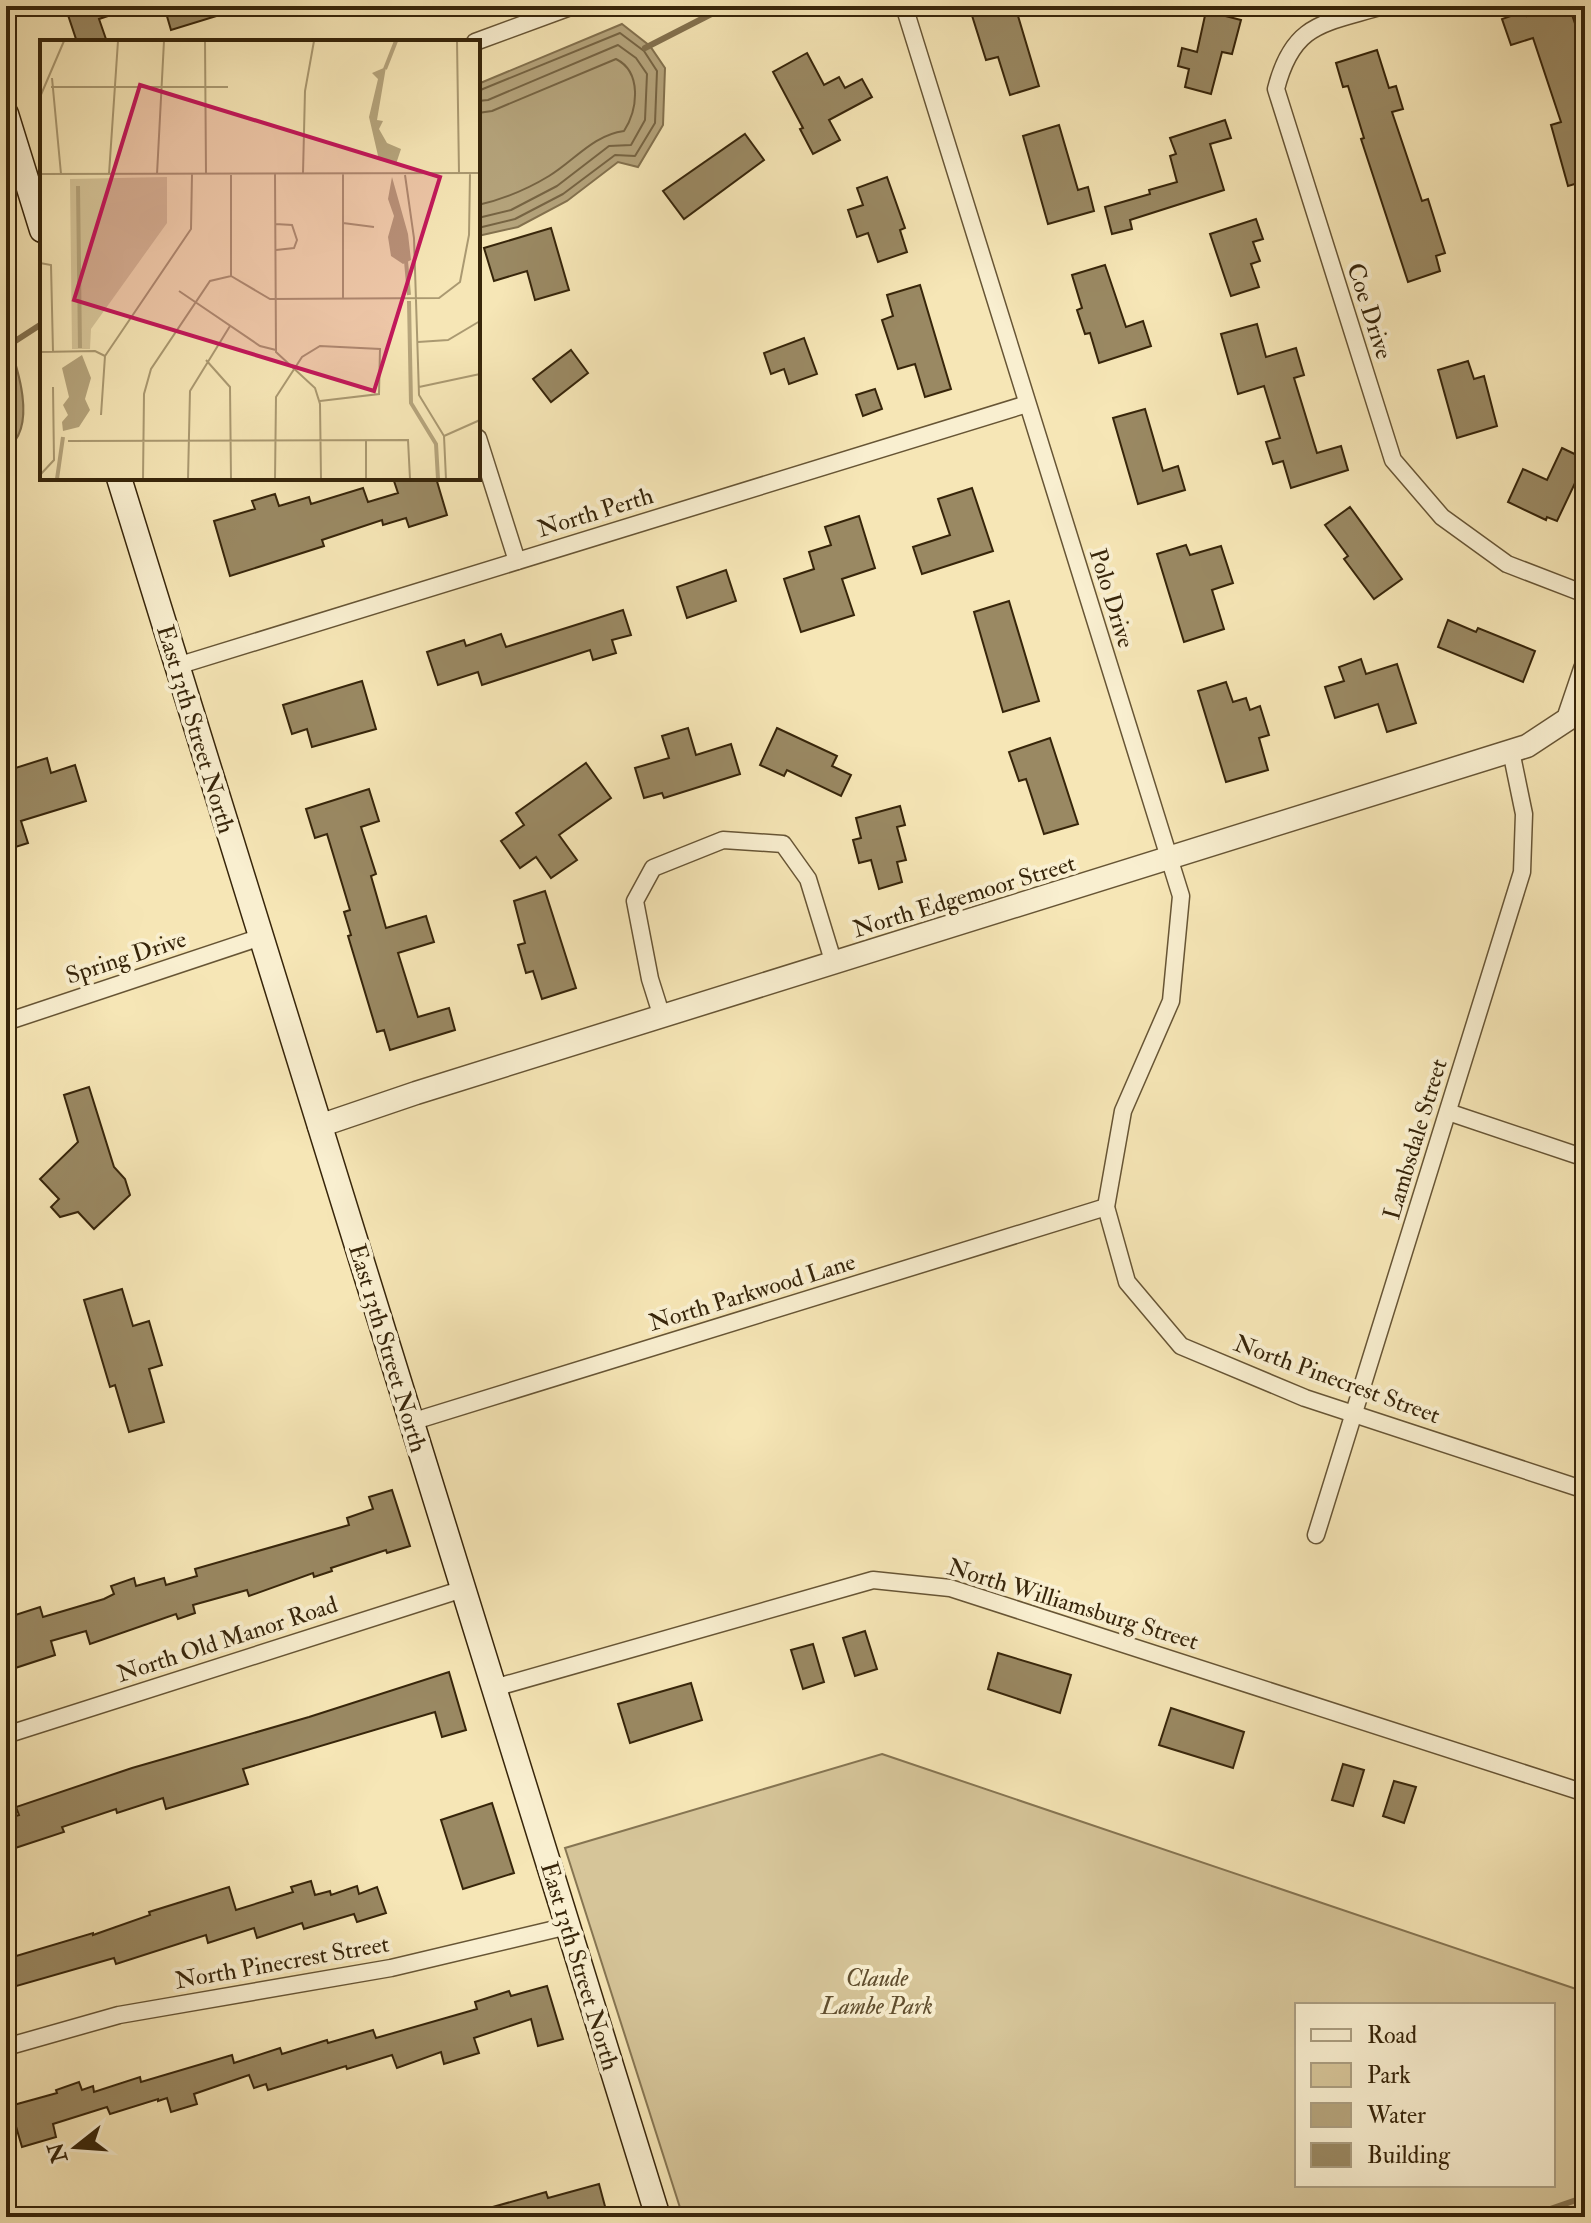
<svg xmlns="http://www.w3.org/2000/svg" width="1591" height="2223" viewBox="0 0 1591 2223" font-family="'IM FELL Double Pica',serif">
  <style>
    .green { fill: #d6c599; stroke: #867552; stroke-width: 2; fill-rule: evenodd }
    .water { fill: #b5a47c; stroke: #83714e; stroke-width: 2 }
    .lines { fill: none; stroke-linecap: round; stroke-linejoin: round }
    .shore { stroke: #766443; stroke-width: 2 }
    .stream { stroke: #83714e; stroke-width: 6 }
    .building { fill: #9a8963; stroke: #37250a; stroke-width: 2 }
    .minor-casing { stroke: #675535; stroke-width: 19 }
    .tertiary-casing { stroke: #675535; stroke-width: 25 }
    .secondary-casing { stroke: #37250a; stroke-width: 27 }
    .minor { stroke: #f9efd0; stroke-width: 16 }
    .tertiary { stroke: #f9efd0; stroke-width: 22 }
    .secondary { stroke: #f9efd0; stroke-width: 24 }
    .labels { text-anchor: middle; stroke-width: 8; stroke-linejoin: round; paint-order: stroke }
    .street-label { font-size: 24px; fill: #37250a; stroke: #f9efd0 }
    .park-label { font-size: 24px; font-style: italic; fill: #5f4d2e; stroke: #f9efd0 }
    .inset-river { fill: none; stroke: #b5a47c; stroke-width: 4 }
    .inset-road { fill: none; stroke: #aa9971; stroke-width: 2 }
    .view { fill: #c2185b; fill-opacity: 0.15; stroke: #c2185b; stroke-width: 4 }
    .inset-edge { fill: none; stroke: #37250a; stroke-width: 4 }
  </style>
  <rect width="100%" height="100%" fill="#f6e6b6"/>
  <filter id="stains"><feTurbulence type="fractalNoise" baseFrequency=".0025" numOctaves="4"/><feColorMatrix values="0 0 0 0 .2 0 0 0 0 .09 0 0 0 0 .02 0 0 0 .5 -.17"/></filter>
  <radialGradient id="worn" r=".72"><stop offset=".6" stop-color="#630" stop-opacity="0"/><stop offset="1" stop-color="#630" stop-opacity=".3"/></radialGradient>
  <path class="green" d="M882,1754L1585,1992V2217H683L565,1848ZM1297,2005H1553V2185H1297Z"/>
  <g class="water">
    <path d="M622,24L650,46L665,68L663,125L638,167L618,162L567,201L518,227L478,236V84Z"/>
    <path d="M6,336C17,365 39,428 6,449Z"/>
  </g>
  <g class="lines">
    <g class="shore">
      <path d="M478,91L620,33L644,51L657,71L655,123L635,156L615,155L563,194L515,219L478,228"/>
      <path d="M478,101L488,100L618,45L636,58L647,74L645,120L631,145L609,146L557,186L511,210L478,218"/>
      <path d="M478,113L492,111L616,59C642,72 638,109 624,131C593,135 574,161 549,176C526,190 504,199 478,205"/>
      <path d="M6,359C16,387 19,413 6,439"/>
    </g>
    <g class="stream">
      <path d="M645,48L727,6"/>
      <path d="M6,347L40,325"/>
      <path d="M1527,2217L1585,2197"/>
    </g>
  </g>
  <g class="building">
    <path d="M65,6H129V9L99,19L107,42H77Z"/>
    <path d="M164,6H236V10L171,30Z"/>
    <path d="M969,6H1015L1039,86L1010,95L998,57L986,60Z"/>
    <path d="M1556,6H1569L1585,53V181L1568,186L1551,125L1561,122L1533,38L1511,45L1502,19L1525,11L1527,16Z"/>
    <path d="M1206,11L1241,20L1232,54L1222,52L1211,94L1185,87L1189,69L1178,66L1182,48L1197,52Z"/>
    <path d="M1377,50L1389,88L1396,86L1403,109L1392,112L1422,201L1428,199L1445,253L1436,256L1440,271L1408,282L1361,139L1364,138L1348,86L1343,87L1336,63Z"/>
    <path d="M807,53L824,85L839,77L845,88L862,79L872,97L829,120L840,140L813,154L800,129L803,128L773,72Z"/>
    <path d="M1225,120L1231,138L1210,144L1224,190L1130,220L1132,229L1112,234L1105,207L1150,194L1149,190L1177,182L1170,156L1176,154L1170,138Z"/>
    <path d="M1059,125L1078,190L1088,187L1094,211L1048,224L1023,136Z"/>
    <path d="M745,134L764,160L684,219L663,191Z"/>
    <path d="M887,177L905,228L900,230L907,252L878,262L868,233L857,237L848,210L863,205L857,188Z"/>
    <path d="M1256,219L1263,239L1253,242L1260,261L1251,264L1259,287L1231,296L1210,234Z"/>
    <path d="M551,228L569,290L535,300L527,271L494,281L484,248Z"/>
    <path d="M1105,265L1126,327L1143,321L1151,346L1099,363L1090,333L1085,334L1077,310L1082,308L1072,275Z"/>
    <path d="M920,285L951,389L925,397L915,364L898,369L882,320L893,316L887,295Z"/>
    <path d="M1257,324L1266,357L1296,348L1304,375L1294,378L1317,453L1341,446L1348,470L1291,488L1283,461L1273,464L1266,442L1280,438L1264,386L1238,394L1221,334Z"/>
    <path d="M804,338L817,374L789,384L784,369L771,374L764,353Z"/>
    <path d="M571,350L588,373L551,402L533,379Z"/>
    <path d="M1468,361L1474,379L1484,376L1497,426L1457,438L1438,370Z"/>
    <path d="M875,389L882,409L863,416L856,395Z"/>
    <path d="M1145,409L1163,471L1178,466L1185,490L1138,504L1113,418Z"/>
    <path d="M1562,448L1585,459V462L1557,521L1547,517L1546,520L1508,502L1523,469L1547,480Z"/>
    <path d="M393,478H436L447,515L409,527L406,518L383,525L382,520L322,540L324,546L230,576L214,521L255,509L252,501L275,494L279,506L309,497L311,504L363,488L368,502L398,493Z"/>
    <path d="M972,488L993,551L922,574L913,547L950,535L938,499Z"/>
    <path d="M1350,507L1402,579L1374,599L1344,559L1348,556L1325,525Z"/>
    <path d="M859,516L875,568L842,579L854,615L801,632L784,579L814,569L809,552L831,545L825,527Z"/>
    <path d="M1186,545L1190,555L1221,546L1233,583L1212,590L1224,629L1184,642L1157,554Z"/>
    <path d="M726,570L736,601L687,618L677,587Z"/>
    <path d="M1009,601L1039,701L1003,712L974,612Z"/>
    <path d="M623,610L631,635L612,640L616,653L593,660L590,650L482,685L478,672L438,685L427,652L464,640L466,646L501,634L506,647Z"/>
    <path d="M1448,620L1476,632L1478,628L1535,651L1523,682L1438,647Z"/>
    <path d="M1361,659L1366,674L1397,664L1416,723L1387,732L1378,704L1335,718L1325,687L1344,681L1339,667Z"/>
    <path d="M362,681L376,729L312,747L307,729L292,734L283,705Z"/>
    <path d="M1226,682L1233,702L1246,698L1250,710L1260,706L1269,735L1259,738L1268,770L1226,782L1198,691Z"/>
    <path d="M688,728L696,755L731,744L740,774L664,798L662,793L644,798L635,768L669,758L662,736Z"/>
    <path d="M777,728L837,756L832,766L851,775L841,796L787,770L784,776L760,765Z"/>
    <path d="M1050,738L1078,824L1044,834L1026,779L1019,781L1009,752Z"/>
    <path d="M47,758L51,773L75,765L86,801L21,821L28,843L6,850V771Z"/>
    <path d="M586,763L611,798L559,835L577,860L551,878L536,857L520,868L501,841L524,825L516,813Z"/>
    <path d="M369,789L379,821L361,827L376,874L371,876L386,928L426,916L434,942L398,953L418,1017L449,1008L455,1030L390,1050L384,1030L377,1032L348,936L351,935L344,912L350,910L327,834L315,838L306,809Z"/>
    <path d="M900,806L905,825L897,827L906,860L897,862L902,882L879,889L871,860L859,863L853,840L861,838L856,818Z"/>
    <path d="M545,891L576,988L542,999L533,971L526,973L518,945L525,943L514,901Z"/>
    <path d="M89,1087L114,1167L125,1179L130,1195L94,1229L78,1212L60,1217L51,1207L59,1199L40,1179L78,1142L64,1095Z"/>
    <path d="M122,1289L133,1326L149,1321L162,1365L149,1369L164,1422L129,1432L115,1385L110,1387L84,1300Z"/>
    <path d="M392,1490L410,1546L387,1553L386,1550L331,1568L332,1571L314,1577L313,1573L249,1596L247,1590L193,1605L195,1613L178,1619L176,1614L90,1644L86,1631L51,1641L55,1655L6,1671V1618L40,1607L43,1617L104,1599L114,1594L111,1586L134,1578L136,1586L164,1578L166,1585L197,1576L195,1569L349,1525L347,1518L373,1509L369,1497Z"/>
    <path d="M865,1631L877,1669L855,1676L843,1638Z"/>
    <path d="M813,1644L824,1682L803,1689L791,1650Z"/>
    <path d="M998,1653L1071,1675L1060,1713L988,1689Z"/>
    <path d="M449,1672L466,1730L442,1737L435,1712L243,1769L248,1784L166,1809L163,1798L117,1813L116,1809L62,1827L64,1832L6,1851V1819L19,1815L16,1807L132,1768L309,1717Z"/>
    <path d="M691,1683L702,1720L630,1743L618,1704Z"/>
    <path d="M1171,1708L1244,1732L1233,1768L1159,1745Z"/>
    <path d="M1343,1764L1364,1770L1353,1806L1332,1800Z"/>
    <path d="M1394,1781L1416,1787L1404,1823L1383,1816Z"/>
    <path d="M492,1803L514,1873L463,1889L441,1820Z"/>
    <path d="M311,1881L315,1895L330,1891L331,1895L357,1886L359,1894L377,1887L386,1913L357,1922L354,1914L304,1929L302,1923L257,1938L254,1928L208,1943L206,1935L116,1964L114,1958L6,1989V1959L93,1933V1935L150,1915L149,1912L229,1887L236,1910L293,1892L291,1887Z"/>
    <path d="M547,1986L563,2039L538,2046L531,2019L474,2038L479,2053L444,2064L441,2052L397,2068L392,2055L347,2069L346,2066L268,2090L266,2084L254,2088L249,2075L194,2094L197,2104L171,2112L167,2098L158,2101V2099L110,2114L107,2107L53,2124L56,2137L22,2147L10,2106L57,2093L56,2090L79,2082L82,2090L93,2086L94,2092L140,2077L141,2082L232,2055L234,2063L280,2048L282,2054L327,2040L328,2043L373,2030L376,2038L477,2009L475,2002L509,1991L511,1996Z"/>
    <path d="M599,2184L606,2210L581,2217H476L475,2212L546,2192L548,2198Z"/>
  </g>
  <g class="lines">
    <defs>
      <g id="minor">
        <path d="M904,6L1181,896L1171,1001L1123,1111L1106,1207L1127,1282L1181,1346L1305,1398L1585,1490"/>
        <path d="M1383,6C1324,24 1293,22 1276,89L1393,460L1442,517L1507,564L1585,594"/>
        <path d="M475,42L573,6"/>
        <path d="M478,438L517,561"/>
        <path d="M177,666L1027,404"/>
        <path d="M662,1017L650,979L635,901L653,868L723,840L783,844L808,879L834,964"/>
        <path d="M6,1022L261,937"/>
        <path d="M1448,1112L1585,1158"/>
        <path d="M411,1422L1106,1207"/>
        <path d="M1316,1535L1522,872L1524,814L1511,751"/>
        <path d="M494,1688L873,1580L950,1588L1585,1793"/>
        <path d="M6,1735L463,1589"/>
        <path d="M6,2047L119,2015L391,1968L568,1926"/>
        <path d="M6,2214L7,2217"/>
      </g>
      <path id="tertiary" d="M319,1126L416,1093L1527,746L1568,719L1585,669"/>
      <g id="secondary">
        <path d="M6,114L42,230"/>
        <path d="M119,478L658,2217"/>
      </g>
    </defs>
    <use href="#minor" class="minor-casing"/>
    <use href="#tertiary" class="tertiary-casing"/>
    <use href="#secondary" class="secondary-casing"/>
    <use href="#minor" class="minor"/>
    <use href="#tertiary" class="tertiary"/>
    <use href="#secondary" class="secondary"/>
  </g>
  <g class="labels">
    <g class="street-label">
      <text transform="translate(1370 311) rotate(72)" y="8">Coe Drive</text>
      <text transform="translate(595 512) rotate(-17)" y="8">North Perth</text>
      <text transform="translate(1112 598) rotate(73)" y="8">Polo Drive</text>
      <text transform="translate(196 729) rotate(73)" y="8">East 13th Street North</text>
      <text transform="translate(964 896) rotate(-17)" y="8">North Edgemoor Street</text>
      <text transform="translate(126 957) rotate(-18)" y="8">Spring Drive</text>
      <text transform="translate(1415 1139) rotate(-73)" y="8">Lambsdale Street</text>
      <text transform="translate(752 1292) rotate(-17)" y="8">North Parkwood Lane</text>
      <text transform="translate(388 1348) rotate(73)" y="8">East 13th Street North</text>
      <text transform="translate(1337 1379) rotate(20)" y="8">North Pinecrest Street</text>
      <text transform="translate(1073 1604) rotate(17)" y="8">North Williamsburg Street</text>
      <text transform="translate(227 1639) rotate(-18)" y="8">North Old Manor Road</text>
      <text transform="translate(282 1962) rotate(-10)" y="8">North Pinecrest Street</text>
      <text transform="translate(580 1966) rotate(73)" y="8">East 13th Street North</text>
    </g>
    <g class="park-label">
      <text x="877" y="1986">Claude<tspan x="877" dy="28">Lambe Park</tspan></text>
    </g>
  </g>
  <g transform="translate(40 40)">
    <rect width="440" height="440" fill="#f6e6b6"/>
    <path d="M127,137V183L51,289L50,309H32L30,139Z" fill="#d6c599"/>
    <path d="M346,27L337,80L343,81L339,89L347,103L361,109L356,124L339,120L329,77L338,39L332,33ZM352,137L368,194L371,220L363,224L351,216L348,197L354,176L348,159ZM42,315L51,338L45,359L50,370L39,387L23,391L22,382L28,375L23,365L29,357L22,328Z" fill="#b5a47c"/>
    <path class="inset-river" d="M345,29L356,1M38,146L40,308M366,221L369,255M369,261L371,363L396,404L398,439M17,439L23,397"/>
    <path class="inset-road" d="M165,1L166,134M417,1L419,133M12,38L21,134M11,47H188M0,57L24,1M263,133L265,51L274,1M303,133V259M0,134L440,133M69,134L78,1M117,134L124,1M235,134L236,312L275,348L280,364L281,439M191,135V236M365,135L374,198L379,355L404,396L406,439M303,183L334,187M235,184L252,185L257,200L254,208L236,210M0,223L11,225L13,312M139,251L220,306L236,310M378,302L408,300L440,281M0,312L55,311L65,316M166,320L190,347L191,439M379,347L440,334M61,375L65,316L151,189L152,134M404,396L440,380M326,400V439M28,401L368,400L370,439M0,435L14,420L13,347M103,439L104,354L111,329L170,241L191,236L230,259L399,258L420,242L429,195L430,133M148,439L150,351L190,286M235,439L236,357L262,317L280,306L340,309L339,354L280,361"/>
    <path class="view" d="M100,45L400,137L334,351L34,260Z"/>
    <rect width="440" height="440" class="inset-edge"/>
  </g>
  <rect width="1591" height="2223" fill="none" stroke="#f6e6b6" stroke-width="32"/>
  <rect x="8" y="8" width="1575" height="2207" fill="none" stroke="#37250a" stroke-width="4"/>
  <rect x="16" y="16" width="1559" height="2191" fill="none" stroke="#37250a" stroke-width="2"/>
  <rect x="1295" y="2003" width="260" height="184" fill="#f9efd0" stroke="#ab9e81" stroke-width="2"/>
  <rect x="1311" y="2029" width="40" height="12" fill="#f9efd0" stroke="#ab9e81" stroke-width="2"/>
  <text x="1367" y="2043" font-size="24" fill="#37250a">Road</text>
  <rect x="1311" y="2063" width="40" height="24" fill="#d6c599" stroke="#ab9e81" stroke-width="2"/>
  <text x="1367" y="2083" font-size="24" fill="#37250a">Park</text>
  <rect x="1311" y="2103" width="40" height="24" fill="#b5a47c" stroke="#ab9e81" stroke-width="2"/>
  <text x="1367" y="2123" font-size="24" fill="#37250a">Water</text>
  <rect x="1311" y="2143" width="40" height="24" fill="#9a8963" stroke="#ab9e81" stroke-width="2"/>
  <text x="1367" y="2163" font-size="24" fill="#37250a">Building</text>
  <g transform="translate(76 2147) rotate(253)" stroke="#f9efd0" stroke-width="6" paint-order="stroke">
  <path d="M0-6L14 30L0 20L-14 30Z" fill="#37250a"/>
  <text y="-12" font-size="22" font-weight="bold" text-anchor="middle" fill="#37250a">N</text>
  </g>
  <rect width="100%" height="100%" filter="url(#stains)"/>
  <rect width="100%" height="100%" fill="url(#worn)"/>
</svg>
